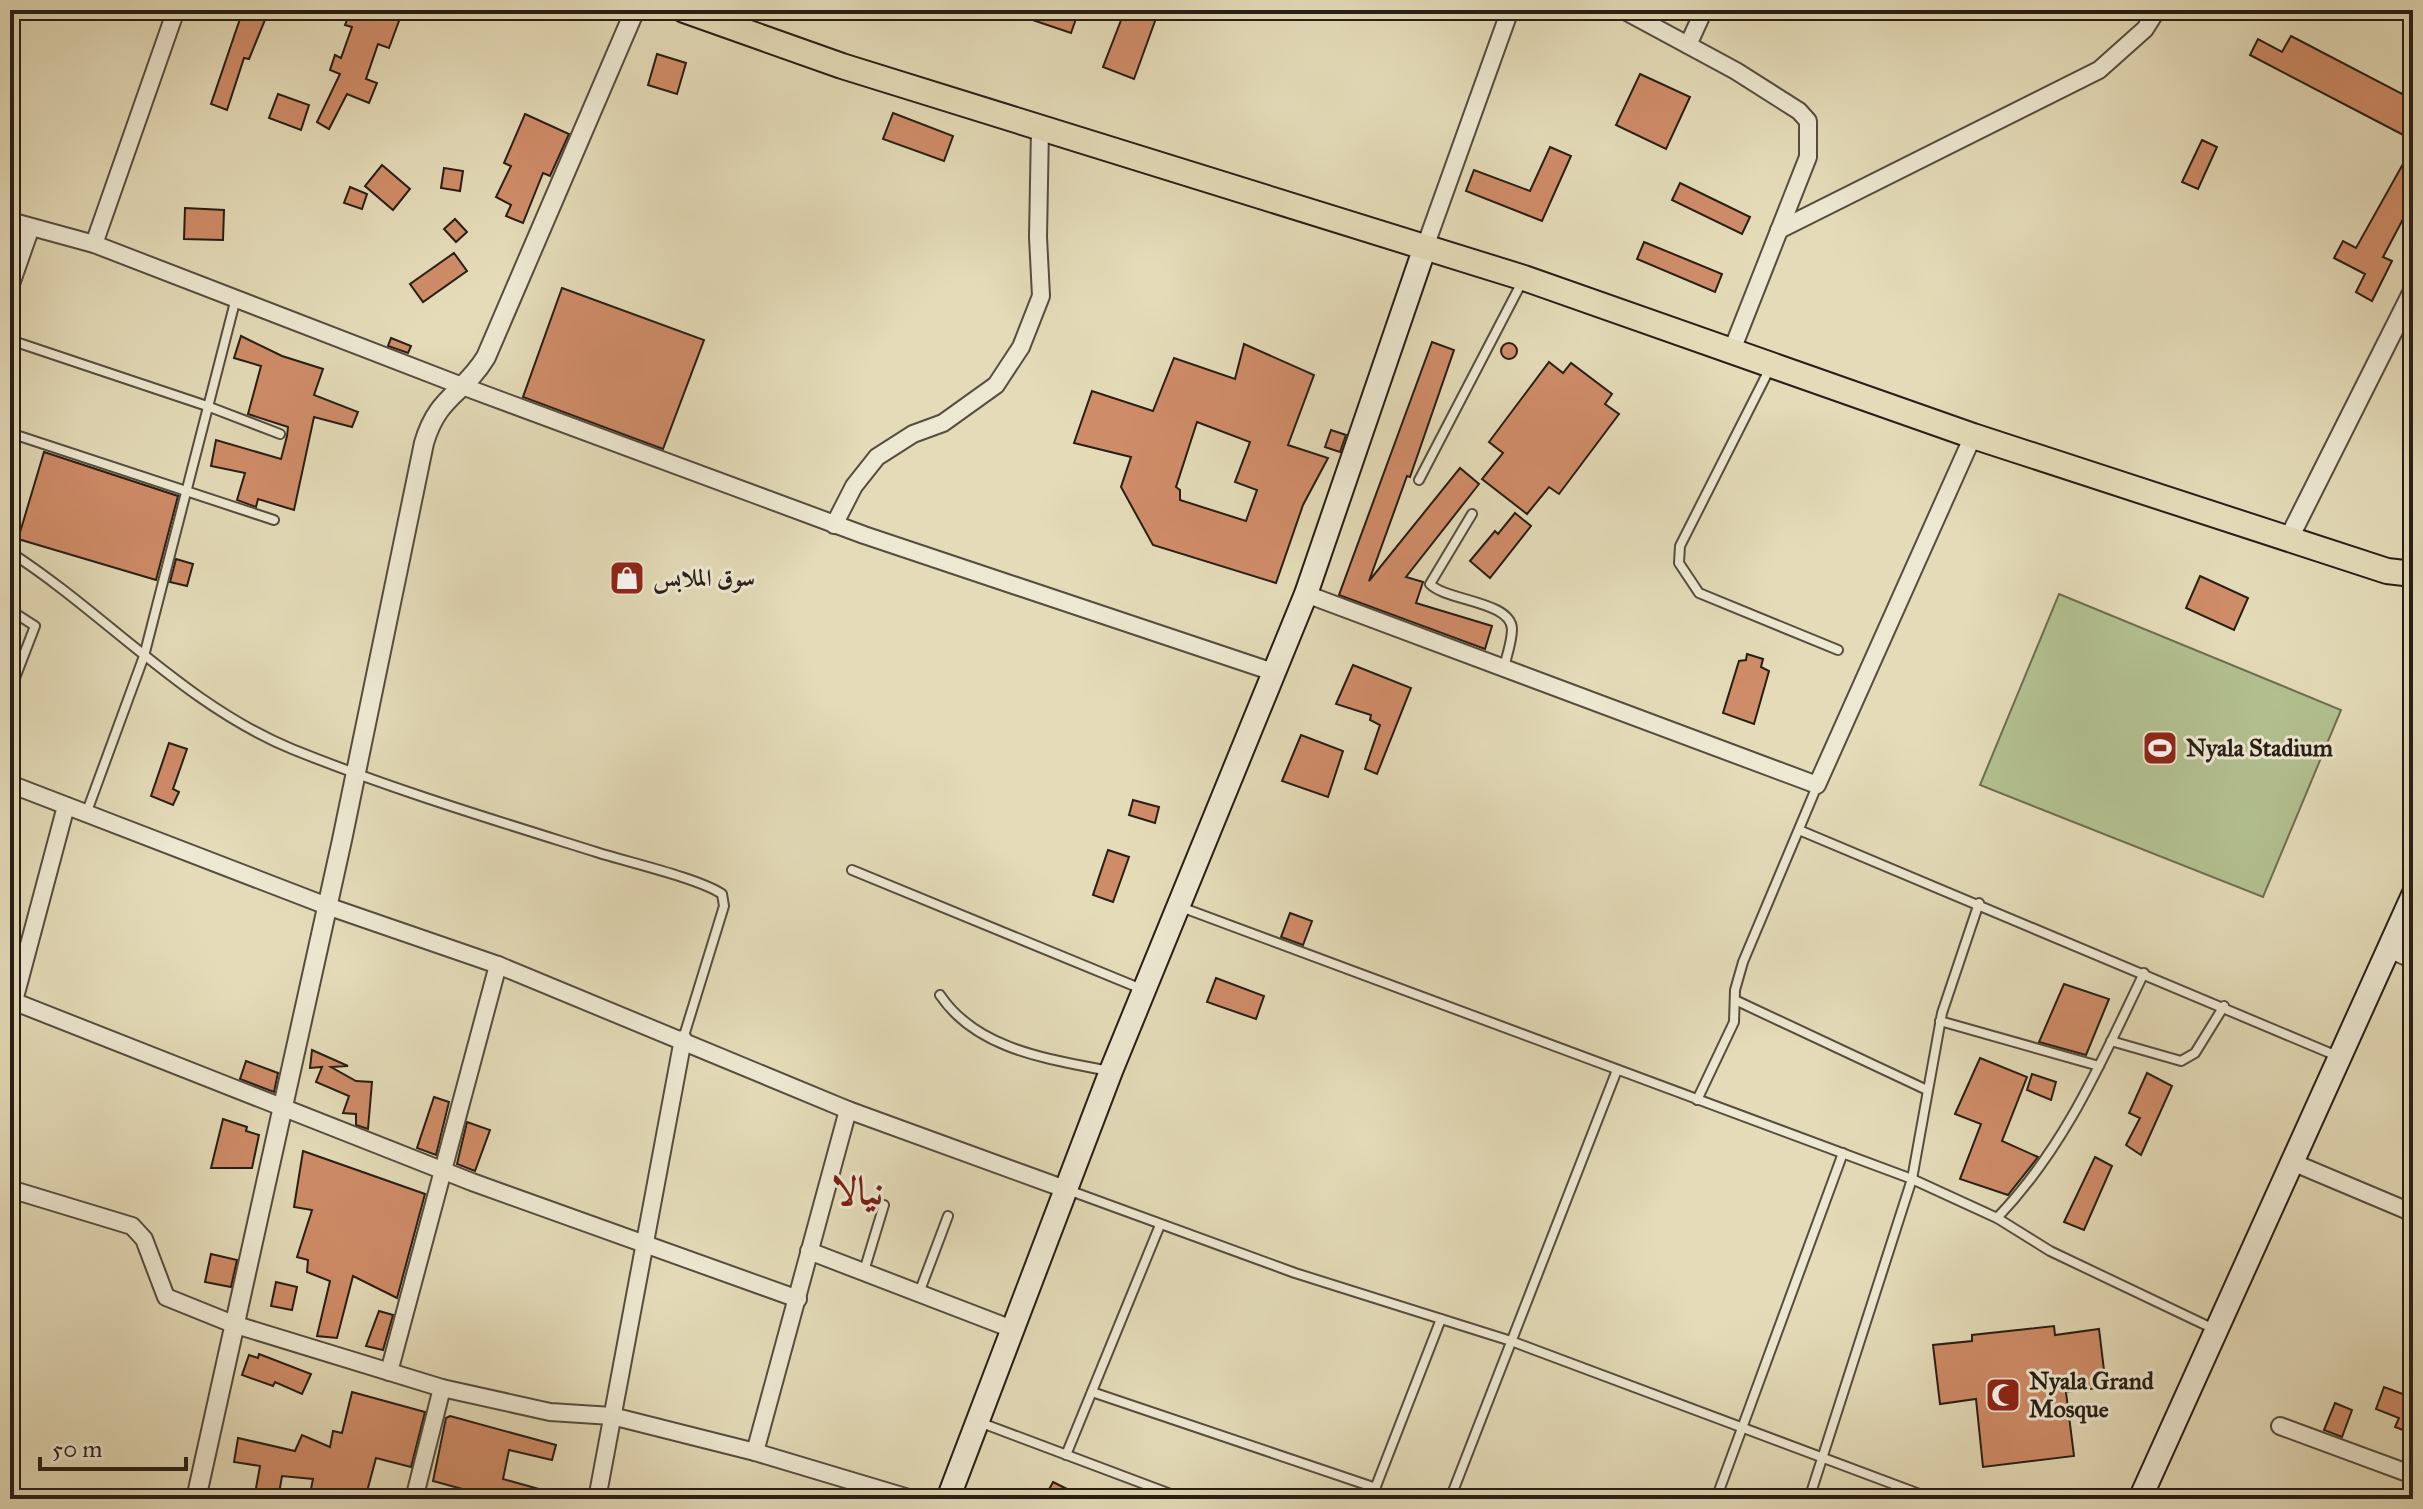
<svg xmlns="http://www.w3.org/2000/svg" width="2423" height="1509" viewBox="0 0 2423 1509" font-family="'IM FELL Great Primer',Amiri,serif">
  <style>
    .green { fill: #b3c090; stroke: #6d6f52; stroke-width: 2 }
    .building { fill: #cf8c68; stroke: #271e15; stroke-width: 2; fill-rule: evenodd }
    .lines { fill: none; stroke-linecap: round; stroke-linejoin: round }
    .service-casing { stroke: #564d3e; stroke-width: 12 }
    .minor-casing { stroke: #564d3e; stroke-width: 20 }
    .tertiary-casing { stroke: #564d3e; stroke-width: 22 }
    .secondary-casing { stroke: #271e15; stroke-width: 26 }
    .primary-casing { stroke: #271e15; stroke-width: 28 }
    .service { stroke: #ede8d1; stroke-width: 8 }
    .minor { stroke: #ede8d1; stroke-width: 16 }
    .tertiary { stroke: #ede8d1; stroke-width: 18 }
    .secondary { stroke: #ede8d1; stroke-width: 22 }
    .primary { stroke: #e4dbb8; stroke-width: 24 }
    .labels { text-anchor: middle; stroke-width: 6; stroke-linejoin: round; paint-order: stroke }
    .poi-label { font-size: 24px; font-weight: bold; fill: #271e15; stroke: #ede8d1; text-anchor: start }
    .town-label { font-size: 40px; font-weight: bold; fill: #7a1f14; stroke: #ede8d1 }
  </style>
  <rect width="100%" height="100%" fill="#e4dbb8"/>
  <filter id="stains"><feTurbulence type="fractalNoise" baseFrequency=".0025" numOctaves="4"/><feColorMatrix values="0 0 0 0 .2 0 0 0 0 .09 0 0 0 0 .02 0 0 0 .5 -.17"/></filter>
  <radialGradient id="worn" r=".72"><stop offset=".6" stop-color="#630" stop-opacity="0"/><stop offset="1" stop-color="#630" stop-opacity=".3"/></radialGradient>
  <path class="green" d="M2059,594L2341,710L2263,897L1980,785Z"/>
  <g class="building">
    <path d="M243,10H269L249,59L244,58L227,110L211,104Z"/>
    <path d="M351,10H403L389,48L378,44L366,79L377,83L369,103L347,94L329,129L317,122L340,74L330,70L335,55L341,58L352,27L345,25Z"/>
    <path d="M1012,10H1079L1071,33L1012,13Z"/>
    <path d="M1125,10H1159L1134,79L1103,67Z"/>
    <path d="M2291,36L2402,94L2413,71V140L2250,55L2258,39L2282,52Z"/>
    <path d="M657,54L686,63L677,94L648,85Z"/>
    <path d="M1640,74L1690,97L1666,149L1616,125Z"/>
    <path d="M278,94L309,105L301,130L269,118Z"/>
    <path d="M893,113L953,136L944,161L883,139Z"/>
    <path d="M525,114L569,134L550,176L543,173L523,223L506,216L511,205L496,197L511,166L504,163Z"/>
    <path d="M2202,140L2217,147L2198,189L2182,182Z"/>
    <path d="M2413,146V193L2408,203L2411,204L2383,257L2392,261L2372,301L2356,292L2365,274L2334,258L2343,241L2356,248Z"/>
    <path d="M1550,147L1571,156L1542,221L1466,191L1474,170L1530,191Z"/>
    <path d="M382,165L410,189L393,210L365,186Z"/>
    <path d="M444,168L463,171L460,191L441,188Z"/>
    <path d="M1680,183L1750,217L1742,234L1672,200Z"/>
    <path d="M350,187L367,194L362,209L344,203Z"/>
    <path d="M185,208L224,210L223,240L184,239Z"/>
    <path d="M455,219L467,232L456,242L444,229Z"/>
    <path d="M1644,242L1722,274L1715,292L1637,259Z"/>
    <path d="M454,253L467,271L423,302L410,284Z"/>
    <path d="M562,288L704,340L663,449L523,397Z"/>
    <path d="M241,336L282,356L323,369L314,395L358,412L352,427L314,417L294,510L258,499L256,507L237,500L245,473L211,466L216,440L281,459L287,436L288,427L248,414L261,366L234,358Z"/>
    <path d="M391,338L411,346L408,353L388,346Z"/>
    <path d="M1432,342L1454,350L1410,477L1407,476L1369,581L1460,468L1479,484L1406,577L1423,582L1416,603L1492,626L1485,649L1339,595Z"/>
    <circle cx="1509" cy="351" r="8"/>
    <path d="M1244,344L1314,375L1288,445L1328,458L1303,505L1276,583L1153,545L1121,487L1131,457L1074,443L1092,391L1153,411L1174,358L1235,379ZM1197,422L1250,442L1235,482L1257,490L1246,521L1180,500V490L1176,487Z"/>
    <path d="M1549,362L1563,373L1571,363L1612,394L1605,404L1619,414L1559,494L1549,487L1527,514L1482,479L1503,453L1489,442Z"/>
    <path d="M1331,430L1346,435L1340,452L1325,447Z"/>
    <path d="M44,452L178,496L156,580L18,539Z"/>
    <path d="M1515,513L1531,526L1490,578L1470,561L1495,531L1498,534Z"/>
    <path d="M176,559L193,564L187,586L170,582Z"/>
    <path d="M2200,576L2248,598L2234,630L2186,608Z"/>
    <path d="M1747,654L1763,659L1761,667L1769,671L1754,724L1723,713L1739,661L1746,660Z"/>
    <path d="M1353,665L1411,688L1377,774L1365,769L1380,725L1370,720L1371,715L1336,704Z"/>
    <path d="M1301,735L1343,751L1328,797L1282,781Z"/>
    <path d="M169,743L187,749L173,789L179,792L173,805L151,796Z"/>
    <path d="M1133,800L1159,807L1155,823L1129,815Z"/>
    <path d="M1108,850L1129,857L1113,902L1093,895Z"/>
    <path d="M1290,913L1312,921L1303,945L1281,937Z"/>
    <path d="M1216,978L1264,996L1256,1019L1207,1002Z"/>
    <path d="M2064,984L2109,999L2086,1055L2039,1042Z"/>
    <path d="M312,1050L348,1066L331,1067L356,1081L372,1082L368,1129L356,1125V1114L343,1113L349,1096L316,1082L322,1067L310,1068Z"/>
    <path d="M1980,1058L2027,1077L2002,1141L2038,1157L2008,1195L1960,1179L1981,1124L1955,1114Z"/>
    <path d="M246,1061L278,1073L274,1092L240,1079Z"/>
    <path d="M2147,1073L2172,1086L2141,1155L2126,1145L2140,1118L2129,1113Z"/>
    <path d="M2032,1074L2056,1082L2051,1100L2027,1090Z"/>
    <path d="M434,1097L449,1102L436,1155L417,1148Z"/>
    <path d="M223,1119L247,1127L246,1131L259,1135L252,1168H211Z"/>
    <path d="M467,1122L490,1130L475,1171L457,1164Z"/>
    <path d="M303,1151L425,1194L397,1298L353,1276L337,1338L317,1336L330,1281L307,1272L308,1260L297,1257L312,1210L294,1207Z"/>
    <path d="M2095,1157L2112,1166L2084,1230L2064,1222Z"/>
    <path d="M211,1254L237,1260L231,1287L205,1282Z"/>
    <path d="M276,1282L297,1287L292,1310L271,1306Z"/>
    <path d="M379,1311L393,1315L383,1350L366,1346Z"/>
    <path d="M2054,1326L2055,1335L2099,1329L2106,1387L2066,1392L2074,1456L1983,1467L1976,1399L1940,1404L1933,1345L1972,1341V1335Z"/>
    <path d="M259,1354L311,1374L302,1394L275,1382L273,1386L242,1375L249,1355L258,1358Z"/>
    <path d="M2413,1385V1434L2395,1427L2399,1418L2376,1409L2384,1387L2408,1396Z"/>
    <path d="M352,1392L425,1412L411,1467L376,1458L365,1499H309L313,1479L282,1476L278,1499H254L260,1466L234,1462L238,1438L295,1451L302,1435L330,1447L333,1431L342,1433Z"/>
    <path d="M2335,1403L2352,1410L2342,1437L2324,1430Z"/>
    <path d="M450,1416L556,1445L552,1460L509,1450L503,1479L557,1494V1499H464L466,1490L433,1481L446,1418Z"/>
    <path d="M1053,1482L1087,1499H1055L1046,1495Z"/>
  </g>
  <g class="lines">
    <defs>
      <g id="service">
        <path d="M10,340L207,406L280,434"/>
        <path d="M1770,368L1680,546L1679,563L1699,593L1838,650"/>
        <path d="M10,433L274,520"/>
        <path d="M1419,480L1522,282"/>
        <path d="M1472,514L1430,584C1446,601 1511,601 1512,629C1512,641 1507,655 1504,667"/>
        <path d="M10,552C106,614 185,705 292,749C391,789 494,820 596,852C627,862 698,878 722,894L724,906L683,1039"/>
        <path d="M10,610L35,626L10,691"/>
        <path d="M86,814L144,656L236,298"/>
        <path d="M1799,830L2337,1056"/>
        <path d="M852,870L1144,990"/>
        <path d="M1178,906L1912,1179L1997,1218L2050,1251L2216,1330"/>
        <path d="M940,995C977,1050 1049,1059 1109,1071"/>
        <path d="M1735,1000L1927,1090"/>
        <path d="M1940,1021L2099,1066"/>
        <path d="M2111,1041L2181,1061L2195,1053L2224,1006"/>
        <path d="M1697,1100L1734,1022L1735,990L1743,962L1817,786"/>
        <path d="M1068,1190L1295,1273L1511,1341L1933,1499"/>
        <path d="M1997,1218C2066,1146 2101,1062 2144,973"/>
        <path d="M864,1271L884,1205"/>
        <path d="M919,1293L948,1216"/>
        <path d="M1092,1392L1376,1488"/>
        <path d="M979,1422L1184,1499"/>
        <path d="M1066,1455L1160,1225"/>
        <path d="M1371,1499L1441,1319"/>
        <path d="M1450,1499L1617,1070"/>
        <path d="M1716,1499L1843,1153"/>
        <path d="M1809,1499L1912,1179L1942,1013L1979,903"/>
      </g>
      <g id="minor">
        <path d="M1623,10L1736,71L1799,111L1808,121V157L1732,350"/>
        <path d="M1688,45L1704,10"/>
        <path d="M10,221L94,244L462,386L864,535L1273,672"/>
        <path d="M1779,230L2099,70L2145,29L2157,10"/>
        <path d="M94,244L176,10"/>
        <path d="M1425,247L1510,10"/>
        <path d="M10,287L31,227"/>
        <path d="M834,525L854,486L877,457L913,434L943,423L996,385L1021,347L1041,296L1038,237L1040,128"/>
        <path d="M1306,594L1817,785L1973,436"/>
        <path d="M10,784L327,906L498,965L848,1110L1065,1189"/>
        <path d="M2389,949L2413,960"/>
        <path d="M10,1000L472,1182L798,1299"/>
        <path d="M10,1016L66,806"/>
        <path d="M2292,1162L2413,1213"/>
        <path d="M10,1189L132,1226L144,1239L166,1297L233,1324L442,1388L550,1412L612,1416L755,1452L912,1499"/>
        <path d="M809,1251L1012,1329"/>
        <path d="M389,1372L498,965"/>
        <path d="M2280,1426L2413,1475"/>
        <path d="M755,1452L848,1110"/>
        <path d="M414,1499L442,1388"/>
        <path d="M597,1499L683,1039"/>
      </g>
      <g id="tertiary">
        <path d="M2289,538L2413,291"/>
        <path d="M196,1499L342,840L424,443C438,395 463,395 486,357L635,10"/>
      </g>
      <g id="secondary">
        <path d="M948,1499L1111,1071L1306,594L1425,247"/>
        <path d="M2140,1499L2413,895"/>
      </g>
      <path id="primary" d="M684,10L842,66L1524,278L1973,436L2387,571L2413,574"/>
    </defs>
    <use href="#service" class="service-casing"/>
    <use href="#minor" class="minor-casing"/>
    <use href="#tertiary" class="tertiary-casing"/>
    <use href="#secondary" class="secondary-casing"/>
    <use href="#primary" class="primary-casing"/>
    <use href="#service" class="service"/>
    <use href="#minor" class="minor"/>
    <use href="#tertiary" class="tertiary"/>
    <use href="#secondary" class="secondary"/>
    <use href="#primary" class="primary"/>
  </g>
  <defs>
    <symbol id="shop-square" viewBox="-11 -11 22 22"><rect x="-9" y="-9" width="18" height="18" rx="4" fill="#8f2418" stroke="#ede8d1"/><path d="M-5-2.5h2.3a2.7 3.5 0 0 1 5.4 0H5L5.5 6h-11ZM-1.5-2.5h3a1.5 2.3 0 0 0-3 0Z" fill="#fff"/></symbol>
    <symbol id="stadium-square" viewBox="-11 -11 22 22"><rect x="-9" y="-9" width="18" height="18" rx="4" fill="#8f2418" stroke="#ede8d1"/><path d="M0-5a6.5 5 0 1 0 0 10a6.5 5 0 1 0 0-10ZM-3.5-1.8h7v3.6h-7Z" fill="#fff"/></symbol>
    <symbol id="mosque-square" viewBox="-11 -11 22 22"><rect x="-9" y="-9" width="18" height="18" rx="4" fill="#8f2418" stroke="#ede8d1"/><path d="M3.5-4.9A6 6 0 1 0 3.5 4.9A5 5 0 1 1 3.5-4.9Z" fill="#fff"/></symbol>
  </defs>
  <g fill-rule="evenodd">
    <use href="#shop-square" x="607" y="558" width="40" height="40"/>
    <use href="#stadium-square" x="2140" y="728" width="40" height="40"/>
    <use href="#mosque-square" x="1983" y="1375" width="40" height="40"/>
  </g>
  <g class="labels">
    <g class="poi-label">
      <text x="653" y="586">سوق الملابس</text>
      <text x="2186" y="756">Nyala Stadium</text>
      <text x="2029" y="1389">Nyala Grand<tspan x="2029" dy="28">Mosque</tspan></text>
    </g>
    <g class="town-label">
      <text x="858" y="1204">نيالا</text>
    </g>
  </g>
  <rect width="2423" height="1509" fill="none" stroke="#e4dbb8" stroke-width="40"/>
  <rect x="12" y="12" width="2399" height="1485" fill="none" stroke="#271e15" stroke-width="4"/>
  <rect x="20" y="20" width="2383" height="1469" fill="none" stroke="#271e15" stroke-width="2"/>
  <path d="M40 1457v12h146v-12" fill="none" stroke="#271e15" stroke-width="4"/>
  <text x="52" y="1457" font-size="24" fill="#271e15" stroke="#ede8d1" stroke-width="6" paint-order="stroke">50 m</text>
  <rect width="100%" height="100%" filter="url(#stains)"/>
  <rect width="100%" height="100%" fill="url(#worn)"/>
</svg>
